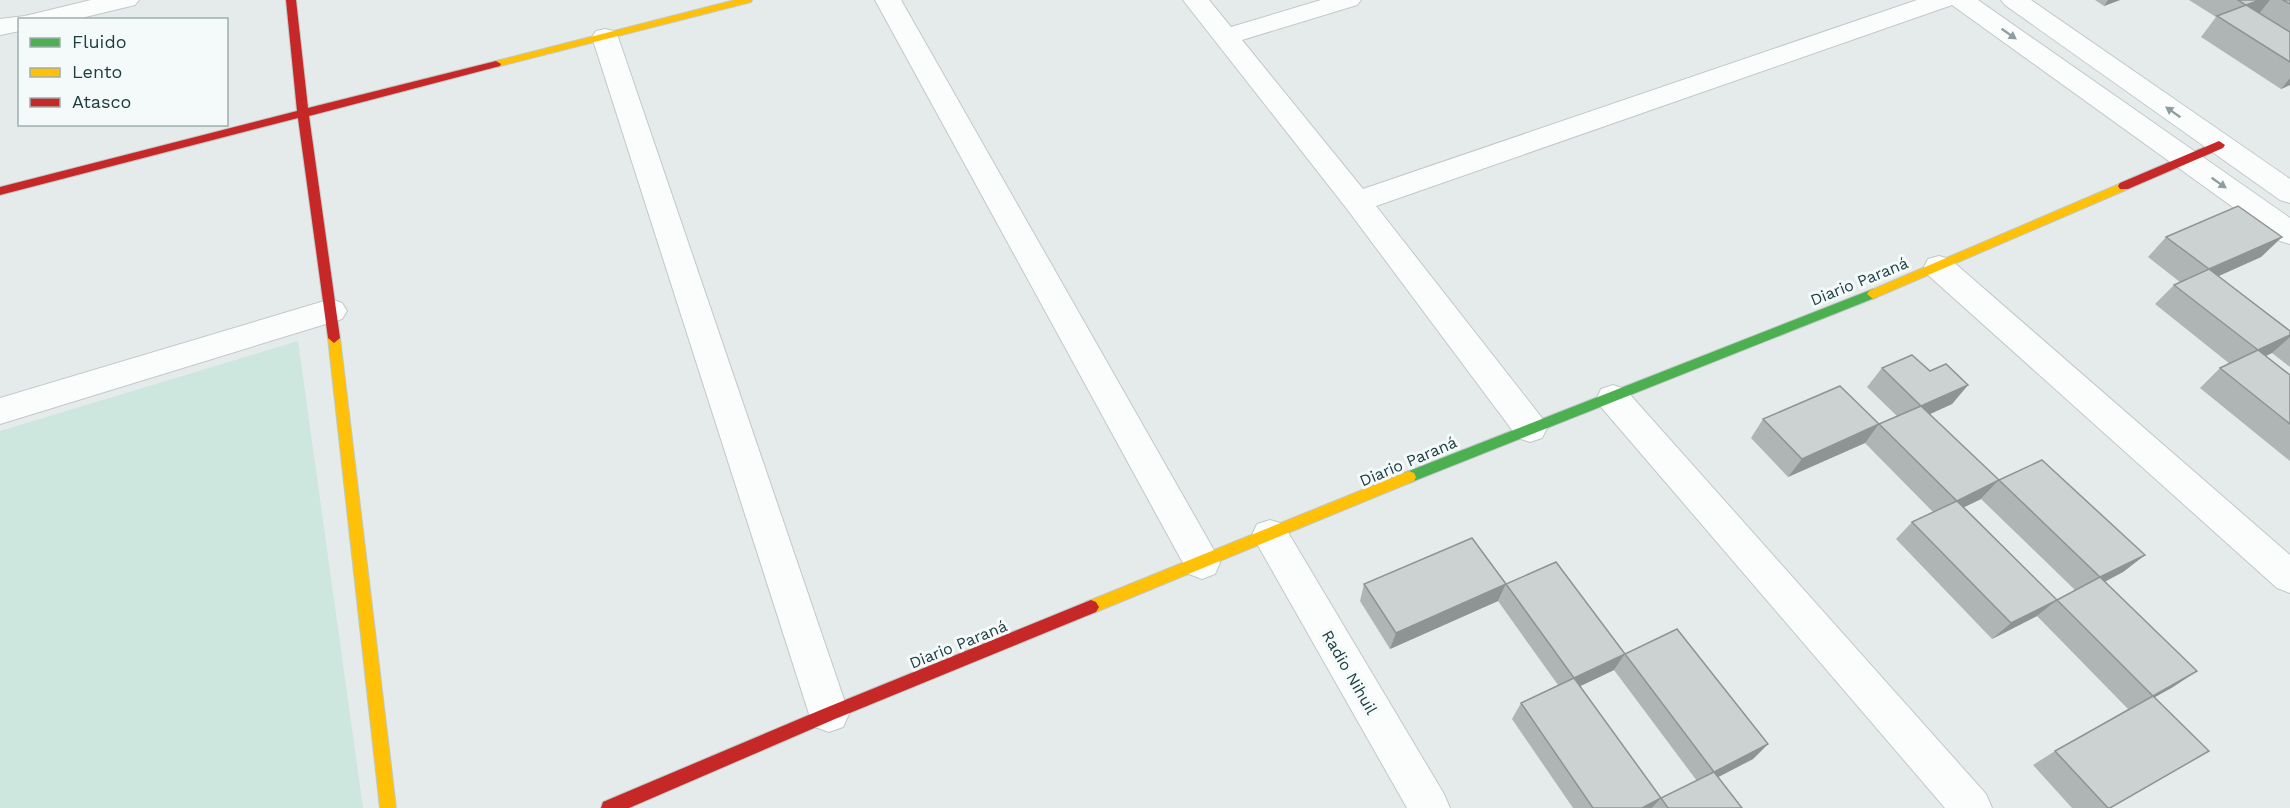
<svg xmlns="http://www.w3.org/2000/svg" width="2290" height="808" viewBox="0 0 2290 808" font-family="'Work Sans',sans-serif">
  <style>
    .green { fill: #cde6de }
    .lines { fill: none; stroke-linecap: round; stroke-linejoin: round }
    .street-casing { stroke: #c2c8c8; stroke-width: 2 }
    .fast-casing { stroke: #c0c9c9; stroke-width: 2 }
    .slow-casing { stroke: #c0c9c9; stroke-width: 2 }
    .jam-casing { stroke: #c0c9c9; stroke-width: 2 }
    .street { fill: #fbfcfc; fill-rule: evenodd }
    .fast { fill: #4caf50; fill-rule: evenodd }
    .slow { fill: #ffc107; fill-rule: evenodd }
    .jam { fill: #c62828; fill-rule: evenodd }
    .wall { fill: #afb5b5 }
    .shaded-wall { fill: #8f9393 }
    .building { fill: #ccd2d2; stroke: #8f9393; stroke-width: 1.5 }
    .oneway { fill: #8e9d9f }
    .labels { text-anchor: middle; stroke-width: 6; stroke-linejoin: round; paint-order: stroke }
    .street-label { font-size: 16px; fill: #203e42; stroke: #f3faf9 }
  </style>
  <rect width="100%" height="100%" fill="#e5ebeb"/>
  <path class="green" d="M298,341L363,808H0V431Z"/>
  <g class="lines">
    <defs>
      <g id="street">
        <path d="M91,0H139L135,5L73,20H20V31L0,35V19L25,16Z"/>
        <path d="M875,0H901L1215,552L1220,563L1215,574L1202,579L1189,574Z"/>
        <path d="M1183,0H1209L1231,27L1321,0H1361L1357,5L1242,40L1363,189L1917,0H1978L2290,218V244L2280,241L1952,5L1376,206L1542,418L1547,428L1542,438L1530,442L1518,438L1347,209Z"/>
        <path d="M2001,0H2031L2290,179V203L2280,200L2005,5Z"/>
        <path d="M605,29L614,31L618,37L849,714L843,727L829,732L815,727L809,714L592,37L596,31Z"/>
        <path d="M1939,256L1950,259L2290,555V593L2277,588L1928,275L1924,267L1928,259Z"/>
        <path d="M331,299L342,303L347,311L342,319L0,424V398Z"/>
        <path d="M1613,385L1625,389L1986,794L1992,808H1945L1601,407L1597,398L1601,389Z"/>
        <path d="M1270,520L1283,524L1444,794L1450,808H1407L1252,535L1257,524Z"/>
      </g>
      <path id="fast" d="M1873,289L1879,294L1877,297L1414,481L1409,483L1404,481L1402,477L1404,473Z"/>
      <g id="slow">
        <path d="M735,0H752L751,2L496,67L491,64L496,61Z"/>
        <path d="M2124,182L2130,186L2128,189L1877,297L1873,299L1867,294L1869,291Z"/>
        <path d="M334,333L340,338L396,808H380L328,338Z"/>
        <path d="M1409,471L1414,473L1416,477L1414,481L1096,612L1091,614L1086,612L1083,607L1086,602Z"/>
      </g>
      <g id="jam">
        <path d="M286,0H296L308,108L496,61L501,64L500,66L309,116L340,338L334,343L328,338L298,118L0,195V187L297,111Z"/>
        <path d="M2219,141L2225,145L2223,148L2128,189H2120L2118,186L2120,183Z"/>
        <path d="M1091,600L1096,602L1099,607L1096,612L835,719L629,808H601L603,802L823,709Z"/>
      </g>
    </defs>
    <use href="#street" class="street-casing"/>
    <use href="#fast" class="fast-casing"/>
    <use href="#slow" class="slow-casing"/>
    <use href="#jam" class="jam-casing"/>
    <use href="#street" class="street"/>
    <use href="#fast" class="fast"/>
    <use href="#slow" class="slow"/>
    <use href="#jam" class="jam"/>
  </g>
  <g class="wall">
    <path d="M2095,0H2120L2104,6Z"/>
    <path d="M2189,0H2290V85L2281,89L2201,37L2216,17Z"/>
    <path d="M2166,237H2282L2261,257L2218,276L2290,331V367L2272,353L2266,356L2290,375V461L2200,388L2220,368L2230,364L2155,304L2174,285L2180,282L2148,257Z"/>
    <path d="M1882,368L1930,371L1968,385L1952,404L1930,414L1981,499L1964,507L2057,600L2037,616L1992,639L1896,539L1912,522L1933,512L1865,443L1788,477L1751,438L1763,419L1879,424L1897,416L1867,387Z"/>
    <path d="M1999,480L2145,555L2123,572L2105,582L2197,671L2173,687L2155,697L2110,808H2072L2033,765L2055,751L2128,709L2037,616L2057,600L2075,590L1981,499Z"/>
    <path d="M1364,584H1506L1498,601L1390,649L1360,601Z"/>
    <path d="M1506,584L1625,654L1614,670L1580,686L1661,798L1652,808H1573L1512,719L1521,703L1558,685L1498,601Z"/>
    <path d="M1625,654L1768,744L1753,759L1718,777L1742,808H1652L1661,798L1697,781L1614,670Z"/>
  </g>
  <g class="shaded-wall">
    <path d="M2108,0H2120L2104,6Z"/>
    <path d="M2260,0H2270L2258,15L2246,5Z"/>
    <path d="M2290,78V85L2281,89Z"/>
    <path d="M2282,237L2261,257L2190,289L2209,269Z"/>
    <path d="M2290,335V337L2272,353L2237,370L2258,350Z"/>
    <path d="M1968,385L1952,404L1906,425L1921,406Z"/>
    <path d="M1879,424L1865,443L1788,477L1802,459Z"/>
    <path d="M1999,480L1981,499L1940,519L1957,501Z"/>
    <path d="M2145,555L2123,572L2080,594L2100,577Z"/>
    <path d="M1506,584L1498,601L1390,649L1396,633Z"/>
    <path d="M2057,600L2037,616L1992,639L2011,623Z"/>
    <path d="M1625,654L1614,670L1564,694L1574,678Z"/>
    <path d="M2197,671L2173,687L2130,711L2153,696Z"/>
    <path d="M1768,744L1753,759L1701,786L1714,772Z"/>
    <path d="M1661,798L1652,808H1642Z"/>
  </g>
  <g class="building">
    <path d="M2238,0H2260L2246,5L2290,32V62L2217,16L2246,5Z"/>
    <path d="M2283,0H2290V4Z"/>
    <path d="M2238,206L2282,237L2209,269L2166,237Z"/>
    <path d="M2209,269L2290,331V335L2258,350L2174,285Z"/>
    <path d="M2258,350L2290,375V424L2220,368Z"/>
    <path d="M1912,355L1930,371L1946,364L1968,385L1921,406L1882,368Z"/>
    <path d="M1840,386L1879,424L1802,459L1763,419Z"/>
    <path d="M1921,406L1999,480L1957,501L1879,424Z"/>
    <path d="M2042,460L2145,555L2100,577L1999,480Z"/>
    <path d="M1957,501L2057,600L2011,623L1912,522Z"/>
    <path d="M1472,538L1506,584L1396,633L1364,584Z"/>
    <path d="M1556,562L1625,654L1574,678L1506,584Z"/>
    <path d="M2100,577L2197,671L2153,696L2057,600Z"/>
    <path d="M1677,629L1768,744L1714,772L1742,808H1668L1661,798L1714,772L1625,654Z"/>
    <path d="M1574,678L1661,798L1642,808H1593L1521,703Z"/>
    <path d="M2153,696L2209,751L2110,808H2108L2055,751Z"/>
  </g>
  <defs><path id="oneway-solid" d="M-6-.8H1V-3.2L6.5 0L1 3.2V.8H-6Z" transform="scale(1.5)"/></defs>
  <g class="oneway">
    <use href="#oneway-solid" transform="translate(2009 34) rotate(35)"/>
    <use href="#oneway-solid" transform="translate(2173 112) rotate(-145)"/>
    <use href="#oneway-solid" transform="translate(2219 183) rotate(35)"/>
  </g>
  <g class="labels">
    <g class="street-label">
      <text transform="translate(1859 281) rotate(-22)" y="6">Diario Paraná</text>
      <text transform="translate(1408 461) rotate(-23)" y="6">Diario Paraná</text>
      <text transform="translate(958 644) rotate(-22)" y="6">Diario Paraná</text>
      <text transform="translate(1350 672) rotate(60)" y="6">Radio Nihuil</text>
    </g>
  </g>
  <rect x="18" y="18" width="210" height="108" fill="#f3faf9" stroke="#9fafb0" stroke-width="1.5"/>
  <rect x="30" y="38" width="30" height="9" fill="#4caf50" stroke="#9fafb0" stroke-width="1.5"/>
  <text x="72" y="48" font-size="18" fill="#203e42">Fluido</text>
  <rect x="30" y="68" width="30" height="9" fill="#ffc107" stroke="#9fafb0" stroke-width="1.5"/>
  <text x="72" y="78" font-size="18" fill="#203e42">Lento</text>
  <rect x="30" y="98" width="30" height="9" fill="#c62828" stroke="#9fafb0" stroke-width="1.5"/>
  <text x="72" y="108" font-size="18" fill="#203e42">Atasco</text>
</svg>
